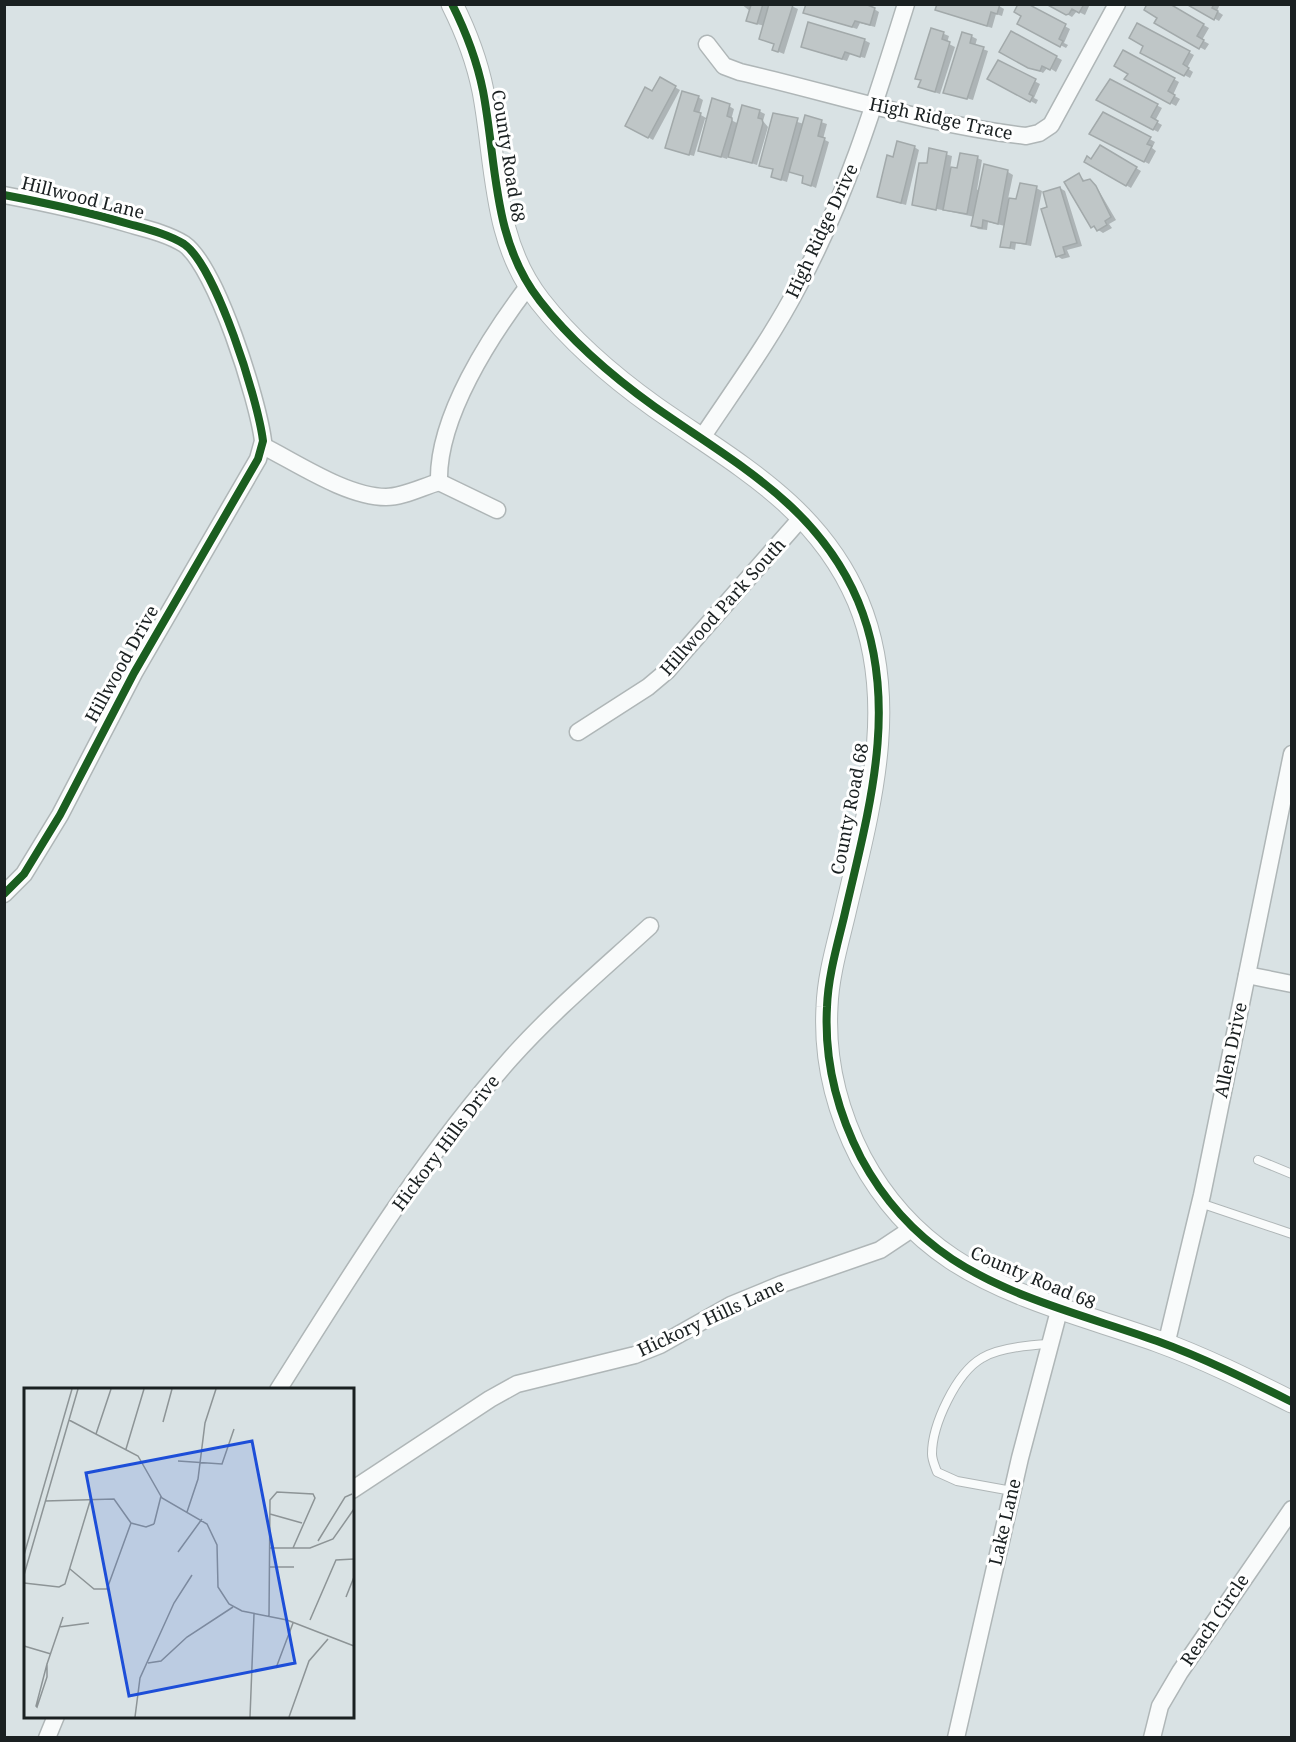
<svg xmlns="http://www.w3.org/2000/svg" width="1296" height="1742" viewBox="0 0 1296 1742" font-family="'Noto Serif',serif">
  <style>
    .shadow { fill: #0003 }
    .building { fill: #bfc6c7; stroke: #a2a9aa; stroke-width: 1.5 }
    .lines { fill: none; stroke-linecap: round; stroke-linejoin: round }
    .service-casing { stroke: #afb6b7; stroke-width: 10 }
    .minor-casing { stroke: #afb6b7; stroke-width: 19 }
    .tertiary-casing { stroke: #afb6b7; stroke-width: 23 }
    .service { stroke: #f9fbfb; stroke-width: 8 }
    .minor { stroke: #f9fbfb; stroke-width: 16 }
    .tertiary { stroke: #f9fbfb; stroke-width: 21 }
    .cycleway-casing { stroke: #fff; stroke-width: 11 }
    .cycleway { stroke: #1b5e20; stroke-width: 8 }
    .labels { text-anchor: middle; stroke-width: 6; stroke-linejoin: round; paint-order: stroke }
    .street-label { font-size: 18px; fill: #1a2021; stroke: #fff }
    .inset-road { fill: none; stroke: #8d9496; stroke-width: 1.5 }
    .view { fill: #1d4ed8; fill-opacity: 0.15; stroke: #1d4ed8; stroke-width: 3 }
    .inset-edge { fill: none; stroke: #1a2021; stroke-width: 3 }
  </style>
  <rect width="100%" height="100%" fill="#d9e2e4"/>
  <g class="shadow">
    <path d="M741,4H787L798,9L784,54L774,50L775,45L766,41L765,26L753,23L750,11Z"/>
    <path d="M1025,4L1070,29L1064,43L1068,45L1066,48L1019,23Z"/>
    <path d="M1049,4H1090L1085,15L1077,11L1072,17Z"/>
    <path d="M1167,4L1209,28L1202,40L1209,44L1205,50L1156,23Z"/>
    <path d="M1188,4H1220L1217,11L1223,15L1219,21Z"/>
    <path d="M999,6L1004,9L1002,16L996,14L992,28L936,10Z"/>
    <path d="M874,9L879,12L875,27L860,23L857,29L805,12Z"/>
    <path d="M1138,25L1194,55L1187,68L1193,72L1190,78L1142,52L1145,46Z"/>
    <path d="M932,29L949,36L947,43L955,47L940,94L920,87L922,81L917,78Z"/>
    <path d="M1011,33L1062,60L1056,72L1048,67L1043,73L1001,51Z"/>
    <path d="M971,36L977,39L975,46L988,51L973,100L945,92Z"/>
    <path d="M864,40L870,43L865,58L850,54L847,61L808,49Z"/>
    <path d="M1123,52L1179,82L1173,95L1180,99L1176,106L1126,79L1130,73Z"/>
    <path d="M998,62L1040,84L1034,98L1038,100L1036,104L989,79Z"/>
    <path d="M660,79L680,90L653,140L627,125Z"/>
    <path d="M1110,81L1162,108L1155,121L1162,125L1158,132L1098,100Z"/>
    <path d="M698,97L703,100L699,114L708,119L729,106L734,109L731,120L739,124L759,111L765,114L763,121L768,127L757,165L728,155L727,159L700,150L707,120L705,119L694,156L672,150Z"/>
    <path d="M1103,114L1155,142L1152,148L1156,151L1149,164L1091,133Z"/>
    <path d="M774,115L804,124L806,117L827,124L823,139L829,142L816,188L803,182L805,177L790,171L787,182L778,179L773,176L775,170L761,165Z"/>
    <path d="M914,147L919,150L906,205L878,197Z"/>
    <path d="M1100,147L1141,171L1131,188L1086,162L1092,161Z"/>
    <path d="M931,150L952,156L950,169L958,170L977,158L982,160L977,190L1008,172L1013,175L1008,199L1018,200L1036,188L1042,191L1031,246L1016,243L1015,250L1001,246L1005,226L988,222L987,230L978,229L973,226L975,217L913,204Z"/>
    <path d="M1079,175L1086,182L1095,184L1116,220L1109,224L1112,228L1103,233L1092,226Z"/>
    <path d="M1060,188L1065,191L1082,246L1067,250L1070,257L1062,259L1057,256L1049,208Z"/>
  </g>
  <g class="building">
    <path d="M748,4H763L757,24L746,21L751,5Z"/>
    <path d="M769,4L793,5L778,52L772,50L774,44L759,39Z"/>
    <path d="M806,4H865L875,8L870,25L855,21L852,27L803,13Z"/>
    <path d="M937,4H1000L997,14L991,12L987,26L935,10Z"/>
    <path d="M1018,4H1028L1066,24L1059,39L1063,41L1060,47L1017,24L1021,16L1014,12Z"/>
    <path d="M1046,4H1084L1079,13L1072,9L1069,14L1066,15Z"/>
    <path d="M1147,4H1170L1204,24L1197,36L1204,40L1199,49L1154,23L1157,18L1144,10Z"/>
    <path d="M1186,4H1214L1212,8L1218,11L1214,20Z"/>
    <path d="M808,22L865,39L860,57L845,52L842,59L801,47Z"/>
    <path d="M1137,23L1190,51L1183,64L1189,68L1184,76L1140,53L1143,46L1129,38Z"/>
    <path d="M931,28L944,32L942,39L950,42L935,92L918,87L921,80L915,79Z"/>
    <path d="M1011,31L1057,56L1050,70L1042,66L1040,71L1028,68L999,52Z"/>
    <path d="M962,32L972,35L970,43L984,47L967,99L943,93Z"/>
    <path d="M1123,50L1175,78L1168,91L1175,95L1170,104L1124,79L1128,74L1114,66Z"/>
    <path d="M998,60L1036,79L1029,94L1033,96L1030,102L987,79Z"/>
    <path d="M660,77L676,86L648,138L625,126L645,87L652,91Z"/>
    <path d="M1110,79L1158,104L1151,117L1158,121L1153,130L1096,100Z"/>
    <path d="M682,91L699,96L694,111L701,113L689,155L665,148Z"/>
    <path d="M712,98L730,104L727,116L732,118V121L721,157L698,151Z"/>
    <path d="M742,105L760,110L758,118L762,119L763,123L752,163L728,157Z"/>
    <path d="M1103,112L1151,137L1147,144L1152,146L1144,162L1089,134Z"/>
    <path d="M773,113L798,118L781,180L771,177L773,169L759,166Z"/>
    <path d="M805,115L822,120L818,136L825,138L811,186L802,183L803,176L789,172Z"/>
    <path d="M897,141L915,146L901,203L877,197L887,155L893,157Z"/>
    <path d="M1100,145L1137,167L1126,186L1084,162L1087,156L1091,159Z"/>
    <path d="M929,148L947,152L936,210L912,205L919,163H927Z"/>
    <path d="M960,153L978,156L967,214L943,210L951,167L957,168Z"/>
    <path d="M984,164L1008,170L998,224L983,220L982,228L971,226Z"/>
    <path d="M1079,173L1083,181L1090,179L1096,186L1111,217L1105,221L1107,225L1097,231L1094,226L1091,228L1064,182Z"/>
    <path d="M1020,183L1037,186L1026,244L1011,242L1010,248L1000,247L1009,198L1016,199Z"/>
    <path d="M1060,187L1077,243L1063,247L1065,254L1056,257L1041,209L1047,207L1043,192Z"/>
  </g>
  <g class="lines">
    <defs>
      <g id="service">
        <path d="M1258,1160L1292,1174"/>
        <path d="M1200,1203L1292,1234"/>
        <path d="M1012,1491L957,1481L937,1472C935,1466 932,1460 932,1454C932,1425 956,1373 982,1358C998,1348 1031,1345 1049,1344"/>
      </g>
      <g id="minor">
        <path d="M707,44L724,66L740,72C835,94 929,125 1026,136L1039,133L1051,125L1117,4"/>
        <path d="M4,195C46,203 88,212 129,224C147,229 168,234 184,244C216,266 258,400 263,441L258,459L134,673L60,815L24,874L4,894"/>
        <path d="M701,439C735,388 771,339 799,285C847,196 876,100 906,4"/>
        <path d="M263,446C297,463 347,497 386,497C403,497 422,487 439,482"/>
        <path d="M439,482C437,417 491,335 529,285"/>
        <path d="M439,482L497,510"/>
        <path d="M578,732L648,687L667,671L803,516"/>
        <path d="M1247,975L1292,984"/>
        <path d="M1166,1345L1202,1195L1292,754"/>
        <path d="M278,1390C350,1276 421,1159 511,1058C553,1011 603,969 650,926"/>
        <path d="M352,1490L490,1399L517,1384L635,1355L660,1345L731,1305L782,1284L880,1250L913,1228"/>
        <path d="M47,1738L56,1716"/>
        <path d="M956,1738L1020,1458L1060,1307"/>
        <path d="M1152,1738L1160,1706L1180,1672L1292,1509"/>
      </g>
      <path id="tertiary" d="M452,4C466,32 477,61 483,91C497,164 492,240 540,301C572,342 613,377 655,407C735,463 818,506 858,601C901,704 868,813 844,917C837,946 828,977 827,1007C824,1061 837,1111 861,1158C883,1199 913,1233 952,1259C1013,1299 1090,1317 1157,1341C1204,1358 1248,1380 1292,1402"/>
    </defs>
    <use href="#service" class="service-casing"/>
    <use href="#minor" class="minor-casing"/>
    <use href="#tertiary" class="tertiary-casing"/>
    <use href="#service" class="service"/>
    <use href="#minor" class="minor"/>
    <use href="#tertiary" class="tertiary"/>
    <defs>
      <g id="cycleway">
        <path d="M452,4C466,32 477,61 483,91C497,164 492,240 540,301C572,342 613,377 655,407C735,463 818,506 858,601C901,704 868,813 844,917C837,946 828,977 827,1007C824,1061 837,1111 861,1158C883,1199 913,1233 952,1259C1013,1299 1090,1317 1157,1341C1204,1358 1248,1380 1292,1402"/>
        <path d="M4,195C46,203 88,212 129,224C147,229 168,234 184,244C216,266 258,400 263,441L258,459L134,673L60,815L24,874L4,894"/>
      </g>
    </defs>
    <use href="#cycleway" class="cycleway-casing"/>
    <use href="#cycleway" class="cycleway"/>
  </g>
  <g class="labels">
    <g class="street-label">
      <text transform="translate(941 119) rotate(12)" y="6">High Ridge Trace</text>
      <text transform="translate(508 156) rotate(81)" y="6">County Road 68</text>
      <text transform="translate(83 198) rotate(14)" y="6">Hillwood Lane</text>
      <text transform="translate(822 231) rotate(-65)" y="6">High Ridge Drive</text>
      <text transform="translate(723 607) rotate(-48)" y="6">Hillwood Park South</text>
      <text transform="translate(122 664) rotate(-61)" y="6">Hillwood Drive</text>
      <text transform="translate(850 809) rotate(-79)" y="6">County Road 68</text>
      <text transform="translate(1231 1050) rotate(-78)" y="6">Allen Drive</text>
      <text transform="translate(446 1143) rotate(-53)" y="6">Hickory Hills Drive</text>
      <text transform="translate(1033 1278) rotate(23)" y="6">County Road 68</text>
      <text transform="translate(711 1318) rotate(-25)" y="6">Hickory Hills Lane</text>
      <text transform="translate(1005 1522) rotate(-77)" y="6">Lake Lane</text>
      <text transform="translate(1215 1620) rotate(-56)" y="6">Reach Circle</text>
    </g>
  </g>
  <g transform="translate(24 1388)">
    <rect width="330" height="330" fill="#d9e2e4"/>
    <path class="inset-road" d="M45,32L114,68L138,110L183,136L193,157L194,199L205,216L218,223L263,232L330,258M139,34L148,1M72,46L87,1M102,61L120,1M154,73L198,76L210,41M21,113L90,111L107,135L122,139L130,136M163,124L174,91L181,35L192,1M246,126L278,135M130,136L137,108M294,153L321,109L328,106M246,160H286L309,151L330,121M154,164L178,131M0,167L48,1M246,179H270M46,181L70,201H83L107,135M0,187L54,1M0,195L35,199L41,196L67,110M322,209L330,189M245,228L246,112L253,104L289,106L291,110L269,160M286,232L312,172L330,171M35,239L65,235M0,258L27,266M124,275L137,273L163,249L209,219M23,276V289L13,319L12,318ZM23,276L39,229M252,280L269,235M111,329L116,290L150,215L168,187M226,329L230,226M265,329L285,273L304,251"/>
    <path class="view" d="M228,53L271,275L105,308L62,85Z"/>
    <rect width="330" height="330" class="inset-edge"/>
  </g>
  <rect width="1296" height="1742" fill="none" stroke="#1a2021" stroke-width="12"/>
</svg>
